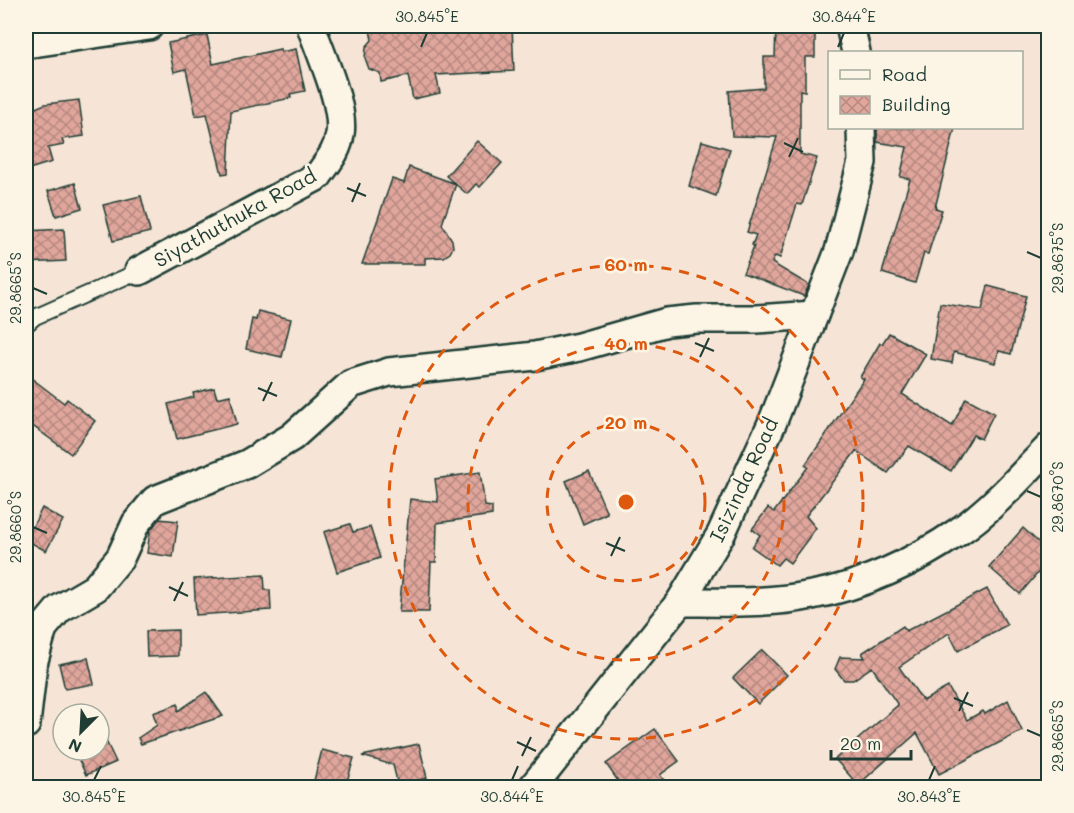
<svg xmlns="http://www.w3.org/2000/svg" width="1074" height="813" viewBox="0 0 1074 813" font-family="Mali,sans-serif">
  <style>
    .building { fill: url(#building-cross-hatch); stroke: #1f3d34; stroke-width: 1.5 }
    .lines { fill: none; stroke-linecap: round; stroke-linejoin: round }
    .service-casing { stroke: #1f3d34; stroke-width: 18 }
    .minor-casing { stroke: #1f3d34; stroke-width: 32 }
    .service { stroke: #fcf5e5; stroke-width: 14 }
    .minor { stroke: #fcf5e5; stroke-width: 27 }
    .ticks { fill: none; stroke: #1f3d34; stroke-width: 2 }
    .ring { fill: none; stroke: #de580e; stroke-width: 3; stroke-dasharray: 10 8 }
    .labels { text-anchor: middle; stroke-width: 5; stroke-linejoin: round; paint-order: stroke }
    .street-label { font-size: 20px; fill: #1f3d34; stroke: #fcf5e5 }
    .centre { fill: #de580e; stroke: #fcf5e5; stroke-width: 3 }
    .ring-label { font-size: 18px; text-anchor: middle; font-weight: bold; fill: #de580e; stroke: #fcf5e5; stroke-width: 5; stroke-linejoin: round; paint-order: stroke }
    .neatline { fill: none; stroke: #1f3d34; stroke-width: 2 }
    .ticks-label { font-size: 15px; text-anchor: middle; fill: #1f3d34 }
  </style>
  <defs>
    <pattern id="building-cross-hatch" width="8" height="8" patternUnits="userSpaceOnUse" patternTransform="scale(1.5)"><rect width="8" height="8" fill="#e0a69c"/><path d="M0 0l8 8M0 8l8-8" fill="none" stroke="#b58880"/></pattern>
  </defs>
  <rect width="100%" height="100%" fill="#f6e5d6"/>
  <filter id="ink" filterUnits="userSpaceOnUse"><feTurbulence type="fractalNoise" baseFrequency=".0167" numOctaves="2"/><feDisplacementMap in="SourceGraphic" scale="12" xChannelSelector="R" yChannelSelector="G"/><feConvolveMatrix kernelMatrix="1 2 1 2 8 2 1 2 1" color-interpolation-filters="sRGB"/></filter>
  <g filter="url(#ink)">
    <g class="building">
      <path d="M392,26H512L514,71L436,75L440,93L413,99L408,76L381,82L380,73L369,69L365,58L366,47L372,40L370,30Z"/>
      <path d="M776,26H815V57H805V91L800,90V154L817,158L802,205L797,204L780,258L775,256L772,263L809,285L804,296L743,273L754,246L752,245L756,235L747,232L777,137L732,136L729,91L764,88V57H775Z"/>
      <path d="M207,35L213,64L280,49L281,52L296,49L305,91L290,94L291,98L231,111L228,173L222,174L207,114L196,116L186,69L174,72L168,43Z"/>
      <path d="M79,100L84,136L62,139L64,145L48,148L52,162L26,170V112L45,104Z"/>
      <path d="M877,128H955L935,208L942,210L928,254L924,253L915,283L882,273L910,179L900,177L907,147L877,142Z"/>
      <path d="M477,141L502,163L480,187L476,184L467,194L446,176Z"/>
      <path d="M702,141L730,149L716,196L689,186Z"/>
      <path d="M409,167L456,184L442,224L452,240L453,247L450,253L444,257L425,258V264H362L392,179L404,183Z"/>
      <path d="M75,183L82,208L56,216L48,191Z"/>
      <path d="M141,196L150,232L113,241L103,205Z"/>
      <path d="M64,229L66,261L26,263V231Z"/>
      <path d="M988,286L1026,296L1011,354L999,351L995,363L954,352L952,363L931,359L940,303L982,310Z"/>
      <path d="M258,311L291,319L282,357L246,349L252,319L256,320Z"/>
      <path d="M889,333L926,354L902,394L952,426L966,398L994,413L981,439L973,435L951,471L909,446L888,473L856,451L806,516L816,528L790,563L783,558L777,565L752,547L760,535L752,529L768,508L774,512L808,467L805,465L864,379L860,377L880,343L882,344Z"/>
      <path d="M26,374L64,403L67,399L95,421L71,454L26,421Z"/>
      <path d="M214,388L217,398L230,395L237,424L177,439L168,404L194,397L193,393Z"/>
      <path d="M589,471L607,513L583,524L566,481Z"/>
      <path d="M480,472L485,506L492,507V515L437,523L436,562H431L429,612H399L410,499L438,502L435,479Z"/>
      <path d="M42,508L63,520L46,551L26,540Z"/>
      <path d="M159,519L178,521L173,557L147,553L150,531Z"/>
      <path d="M350,524L353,532L370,527L380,558L337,572L324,532Z"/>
      <path d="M1023,528L1048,551V561L1020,594L989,567Z"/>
      <path d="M264,575L265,590H270L271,610L196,615L194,579Z"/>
      <path d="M987,589L1007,625L958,651L949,633L899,667L923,701L948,687L967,720L983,711L985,714L1008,700L1022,731L939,774L917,733L858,785L835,759L898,705L872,667L853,680H844L835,669L840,657L865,658L862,653L903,626L906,631Z"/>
      <path d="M178,630V656L147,657L146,631Z"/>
      <path d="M762,650L787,675L758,704L733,678Z"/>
      <path d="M88,658L94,684L65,689L59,664Z"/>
      <path d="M206,692L223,716L141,744L138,738L157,725L153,713L178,704V711Z"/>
      <path d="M655,729L679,761L660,775L670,788H623L606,764Z"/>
      <path d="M106,741L116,762L86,775L76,754L85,750H99V744Z"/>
      <path d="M419,744L427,778L398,785L393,765L362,756Z"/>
      <path d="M322,750L354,758L345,788H312Z"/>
    </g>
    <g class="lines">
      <defs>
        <path id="service" d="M26,325L35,317L139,271"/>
        <g id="minor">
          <path d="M850,26L856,52"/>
          <path d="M26,44L149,26"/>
          <path d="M139,271L318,176C327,163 338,151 340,134C345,106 320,53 311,26"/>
          <path d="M680,602C724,602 769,604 812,595C863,586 916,561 958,532C991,510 1021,476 1048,448"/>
          <path d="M26,724L33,664L43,628L59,609L95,588L120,558L136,523L155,500L247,464L292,437L351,384L389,372L535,356L579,347L667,322L697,319H757L814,315"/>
          <path d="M532,788L680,602L721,534L773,421L839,251L862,162L861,128"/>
        </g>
      </defs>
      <use href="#service" class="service-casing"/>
      <use href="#minor" class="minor-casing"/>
      <use href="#service" class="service"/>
      <use href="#minor" class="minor"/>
    </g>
  </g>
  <path class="ticks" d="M421,47L427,33M838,47L844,33M784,143L803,152M789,157L798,138M347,188L366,196M352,202L360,183M1027,252L1041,258M33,288L47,294M695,343L714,351M700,357L709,338M258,388L277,396M263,401L272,382M1027,491L1041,497M33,527L47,533M606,543L625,551M611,556L620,537M169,587L188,596M174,601L183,582M954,698L973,706M959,711L968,692M1027,730L1041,736M517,742L536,751M522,756L531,737M94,780L101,766M512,780L518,766M929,780L935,766"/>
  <g class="ring">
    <circle cx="626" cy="502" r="79"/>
    <circle cx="626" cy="502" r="158"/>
    <circle cx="626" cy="502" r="237"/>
  </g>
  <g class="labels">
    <g class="street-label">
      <text transform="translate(235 218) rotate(-29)" y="7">Siyathuthuka Road</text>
      <text transform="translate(744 480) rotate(-65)" y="7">Isizinda Road</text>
    </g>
  </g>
  <circle cx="626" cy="502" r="9" class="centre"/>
  <g class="ring-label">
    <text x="626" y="271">60 m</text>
    <text x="626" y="350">40 m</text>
    <text x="626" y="429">20 m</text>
  </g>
  <rect width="1074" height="813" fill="none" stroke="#fcf5e5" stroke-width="66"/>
  <rect x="828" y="51" width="195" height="78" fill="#fcf5e5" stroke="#a4ab9e" stroke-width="1.5"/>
  <rect x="840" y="70" width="30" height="9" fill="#fcf5e5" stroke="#a4ab9e" stroke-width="1.5"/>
  <text x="882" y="81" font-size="18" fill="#1f3d34">Road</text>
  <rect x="840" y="96" width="30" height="18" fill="url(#building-cross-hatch)" stroke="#a4ab9e" stroke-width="1.5"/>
  <text x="882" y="111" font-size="18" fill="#1f3d34">Building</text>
  <g transform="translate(81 732) rotate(204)"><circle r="28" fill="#fcf5e5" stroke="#a4ab9e" stroke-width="1.5"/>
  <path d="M0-4.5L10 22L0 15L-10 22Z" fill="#1f3d34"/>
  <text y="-9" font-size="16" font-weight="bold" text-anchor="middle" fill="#1f3d34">N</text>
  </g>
  <path d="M831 750v9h80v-9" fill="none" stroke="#1f3d34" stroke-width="3"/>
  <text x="840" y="750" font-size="18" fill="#1f3d34" stroke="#fcf5e5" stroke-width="4.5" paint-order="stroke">20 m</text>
  <rect x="33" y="33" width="1008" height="747" class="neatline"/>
  <g class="ticks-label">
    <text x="427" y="22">30.845°E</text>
    <text x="844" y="22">30.844°E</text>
    <text transform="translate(1058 258) rotate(-90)" y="5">29.8675°S</text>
    <text transform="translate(16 288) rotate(-90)" y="5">29.8665°S</text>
    <text transform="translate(1058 497) rotate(-90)" y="5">29.8670°S</text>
    <text transform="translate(16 527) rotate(-90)" y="5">29.8660°S</text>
    <text transform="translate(1058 736) rotate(-90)" y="5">29.8665°S</text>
    <text x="94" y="802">30.845°E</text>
    <text x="512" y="802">30.844°E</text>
    <text x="929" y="802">30.843°E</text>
  </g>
</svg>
